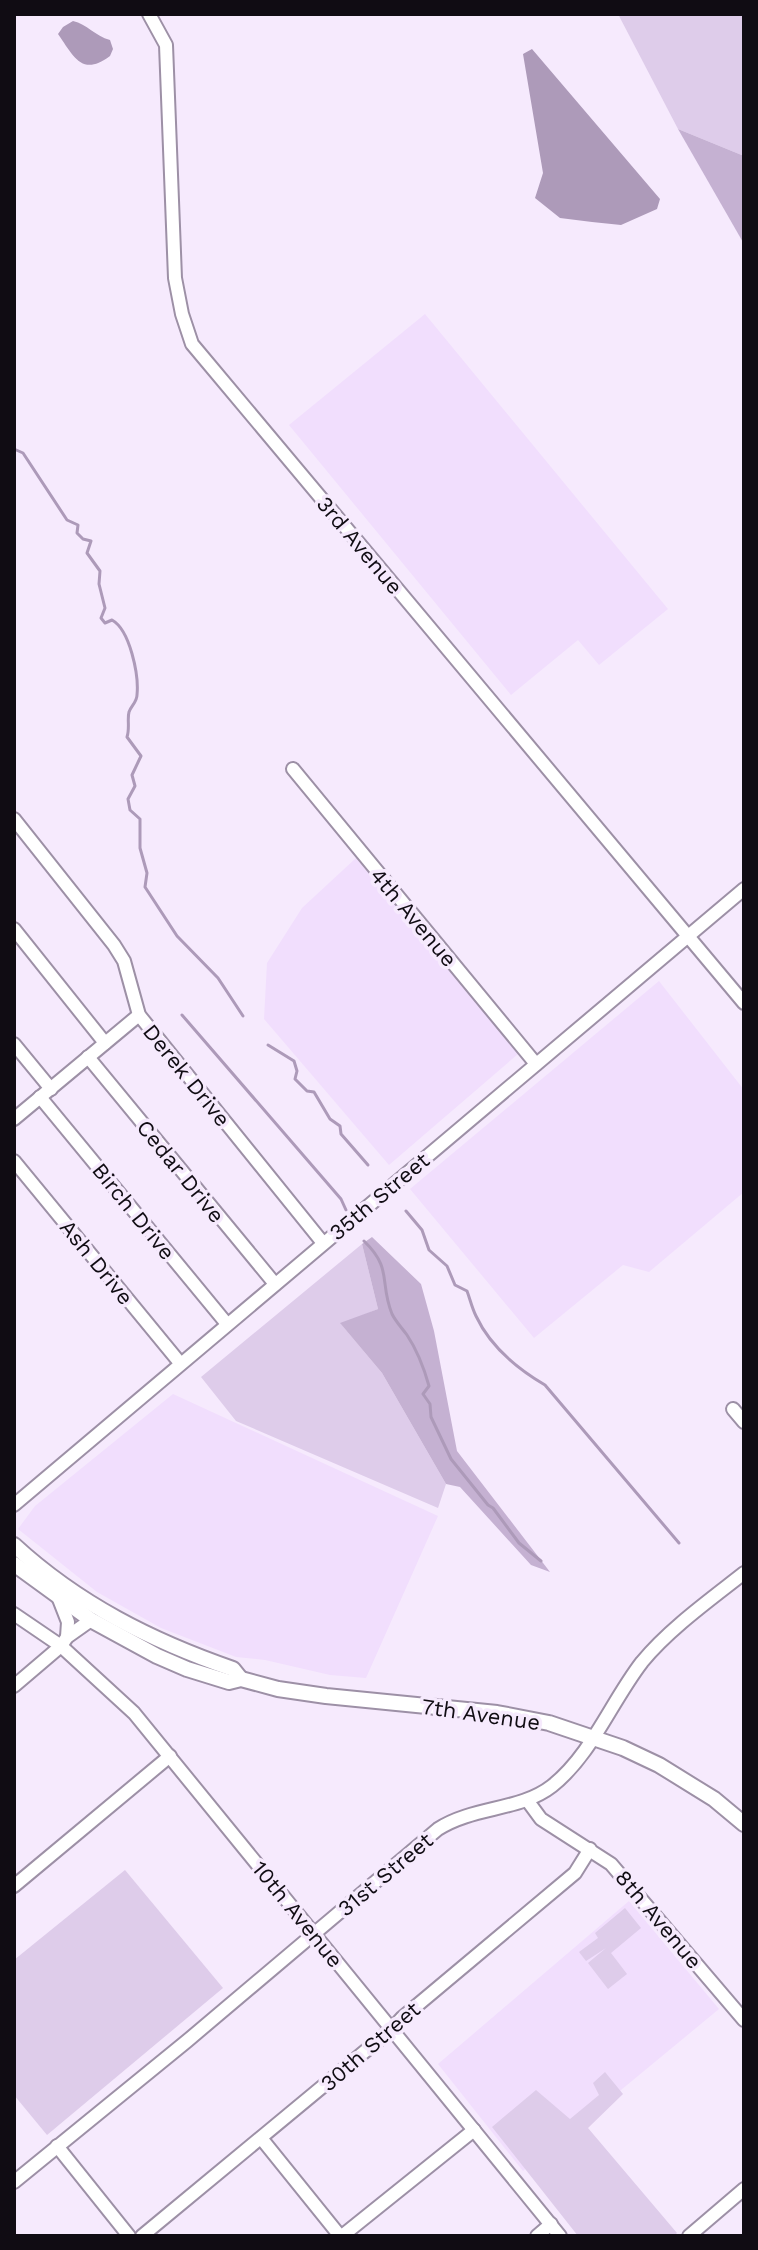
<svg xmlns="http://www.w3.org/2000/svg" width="758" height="2250" viewBox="0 0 758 2250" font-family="'Work Sans',sans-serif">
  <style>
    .built { fill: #f1defd }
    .green { fill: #deccea }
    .forest { fill: #c5b1d2 }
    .water { fill: #ad9ab9 }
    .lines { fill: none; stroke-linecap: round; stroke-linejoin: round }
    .stream { stroke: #ad9ab9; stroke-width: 3 }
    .minor-casing { stroke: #9d90a6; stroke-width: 16 }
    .major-casing { stroke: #9d90a6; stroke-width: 18 }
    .minor { stroke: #fff; stroke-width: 12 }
    .major { stroke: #fff; stroke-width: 14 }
    .labels { text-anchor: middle; stroke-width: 7; stroke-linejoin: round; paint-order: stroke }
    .street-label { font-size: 22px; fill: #100c13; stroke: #f6eafd }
  </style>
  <rect width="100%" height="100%" fill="#f6eafd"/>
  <g class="built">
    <path d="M425,314L668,609L599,665L578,640L511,695L289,425Z"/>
    <path d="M356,858L518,1054L389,1165L264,1019L267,963L302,908Z"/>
    <path d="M659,981L744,1090V1192L649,1272L623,1265L534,1338L410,1189Z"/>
    <path d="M173,1394L438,1516L366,1678L330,1675L265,1660L236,1657L161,1628L97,1592L18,1529L35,1506Z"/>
    <path d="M629,1901L719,2009L523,2171L438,2064Z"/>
  </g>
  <g class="green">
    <path d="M618,14H744V156L678,129Z"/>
    <path d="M362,1244L378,1309L341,1324L382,1373L446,1484L438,1508L236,1421L201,1377Z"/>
    <path d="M125,1870L223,1988L47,2135L14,2095V1960Z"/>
    <path d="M625,1908L641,1928L611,1953L627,1974L608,1989L588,1963L606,1948L586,1961L579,1952L598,1938L595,1933Z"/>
    <path d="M605,2072L623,2094L588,2128L677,2233L674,2236H578L492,2127L536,2090L570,2119L599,2095L593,2083Z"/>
  </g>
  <g class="forest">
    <path d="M678,129L744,156V244Z"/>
    <path d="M372,1237L421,1284L434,1331L457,1451L550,1572L531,1565L460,1487L446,1484L382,1373L340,1323L378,1309L362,1244Z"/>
  </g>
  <g class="water">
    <path d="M73,21C87,24 95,36 110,40L113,49L110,56C82,77 74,57 58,34L63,27Z"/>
    <path d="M532,49L660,199L657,209L621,225L592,222L560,218L535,198L543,173L523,54Z"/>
  </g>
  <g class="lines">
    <g class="stream">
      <path d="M14,449L23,453L67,520L78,525L77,533L83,539L91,541L87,553L100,571L99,584L105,608L101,618L105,623L112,620C130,630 139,675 137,695C137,702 131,706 129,712C127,719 130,728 127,737L141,756L132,775L135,786L128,799L130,810L140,819V848L147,873L145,887L177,936L218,978L243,1016"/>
      <path d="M182,1015L341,1199L346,1210"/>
      <path d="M268,1045L294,1061L297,1071L295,1079L307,1091L314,1092L330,1119L340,1126L341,1134L368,1165"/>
      <path d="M406,1211L422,1230L429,1250L447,1266L455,1285L467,1291C470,1299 472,1308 476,1316C490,1346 516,1368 545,1385L679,1543"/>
      <path d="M364,1241C393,1269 379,1282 392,1314C396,1322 402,1328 407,1335C417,1350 424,1368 429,1386L423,1394L430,1404L431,1417L451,1459L488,1505L493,1508L519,1543L541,1561"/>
    </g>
    <defs>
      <g id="minor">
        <path d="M149,14L166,45L175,278L182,314L192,344L744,1003"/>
        <path d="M293,769L536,1064"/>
        <path d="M14,819L114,945L124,961L139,1015L323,1243"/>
        <path d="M14,929L105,1043"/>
        <path d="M14,1044L51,1089"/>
        <path d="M88,1057L275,1284"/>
        <path d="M40,1097L227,1324"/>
        <path d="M14,1119L139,1015"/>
        <path d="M14,1161L180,1363"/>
        <path d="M733,1409L744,1422"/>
        <path d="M14,1505L744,889"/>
        <path d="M59,1599L68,1622L67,1637"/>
        <path d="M14,1614L61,1646L134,1713L560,2236"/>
        <path d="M14,1686L61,1646L67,1637L91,1620"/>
        <path d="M527,1800L541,1819L611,1864L744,2020"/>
        <path d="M14,1886L170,1756"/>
        <path d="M261,2138L340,2236"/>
        <path d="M57,2146L129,2236"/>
        <path d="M14,2182L187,2041L438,1829C474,1806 520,1811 552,1786C592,1754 611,1702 642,1662C669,1629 711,1599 744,1573"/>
        <path d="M142,2236L392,2029L402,2018L575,1873L590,1849"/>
        <path d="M342,2236L474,2130"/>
        <path d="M537,2236L551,2224"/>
        <path d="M689,2236L744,2189"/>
      </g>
      <g id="major">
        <path d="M14,1545C78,1604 152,1641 233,1669L241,1679"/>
        <path d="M14,1564L91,1620L157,1656L187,1669L229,1682L241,1679L278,1689L326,1696L497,1713L549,1723L623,1748L659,1765L714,1799L744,1824"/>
      </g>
    </defs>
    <use href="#minor" class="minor-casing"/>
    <use href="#major" class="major-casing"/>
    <use href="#minor" class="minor"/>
    <use href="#major" class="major"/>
  </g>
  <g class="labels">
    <g class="street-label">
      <text transform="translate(360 545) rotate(50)" y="8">3rd Avenue</text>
      <text transform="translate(414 917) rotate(50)" y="8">4th Avenue</text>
      <text transform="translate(187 1075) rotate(51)" y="8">Derek Drive</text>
      <text transform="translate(181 1171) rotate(51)" y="8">Cedar Drive</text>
      <text transform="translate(379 1196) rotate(-40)" y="8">35th Street</text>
      <text transform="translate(134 1211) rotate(51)" y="8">Birch Drive</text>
      <text transform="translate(97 1262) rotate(51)" y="8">Ash Drive</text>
      <text transform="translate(481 1714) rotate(8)" y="8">7th Avenue</text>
      <text transform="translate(385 1874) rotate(-40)" y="8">31st Street</text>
      <text transform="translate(298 1914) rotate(51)" y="8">10th Avenue</text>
      <text transform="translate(659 1919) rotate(50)" y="8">8th Avenue</text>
      <text transform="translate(370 2046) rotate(-41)" y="8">30th Street</text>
    </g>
  </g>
  <rect width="758" height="2250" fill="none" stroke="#100c13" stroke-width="32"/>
</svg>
